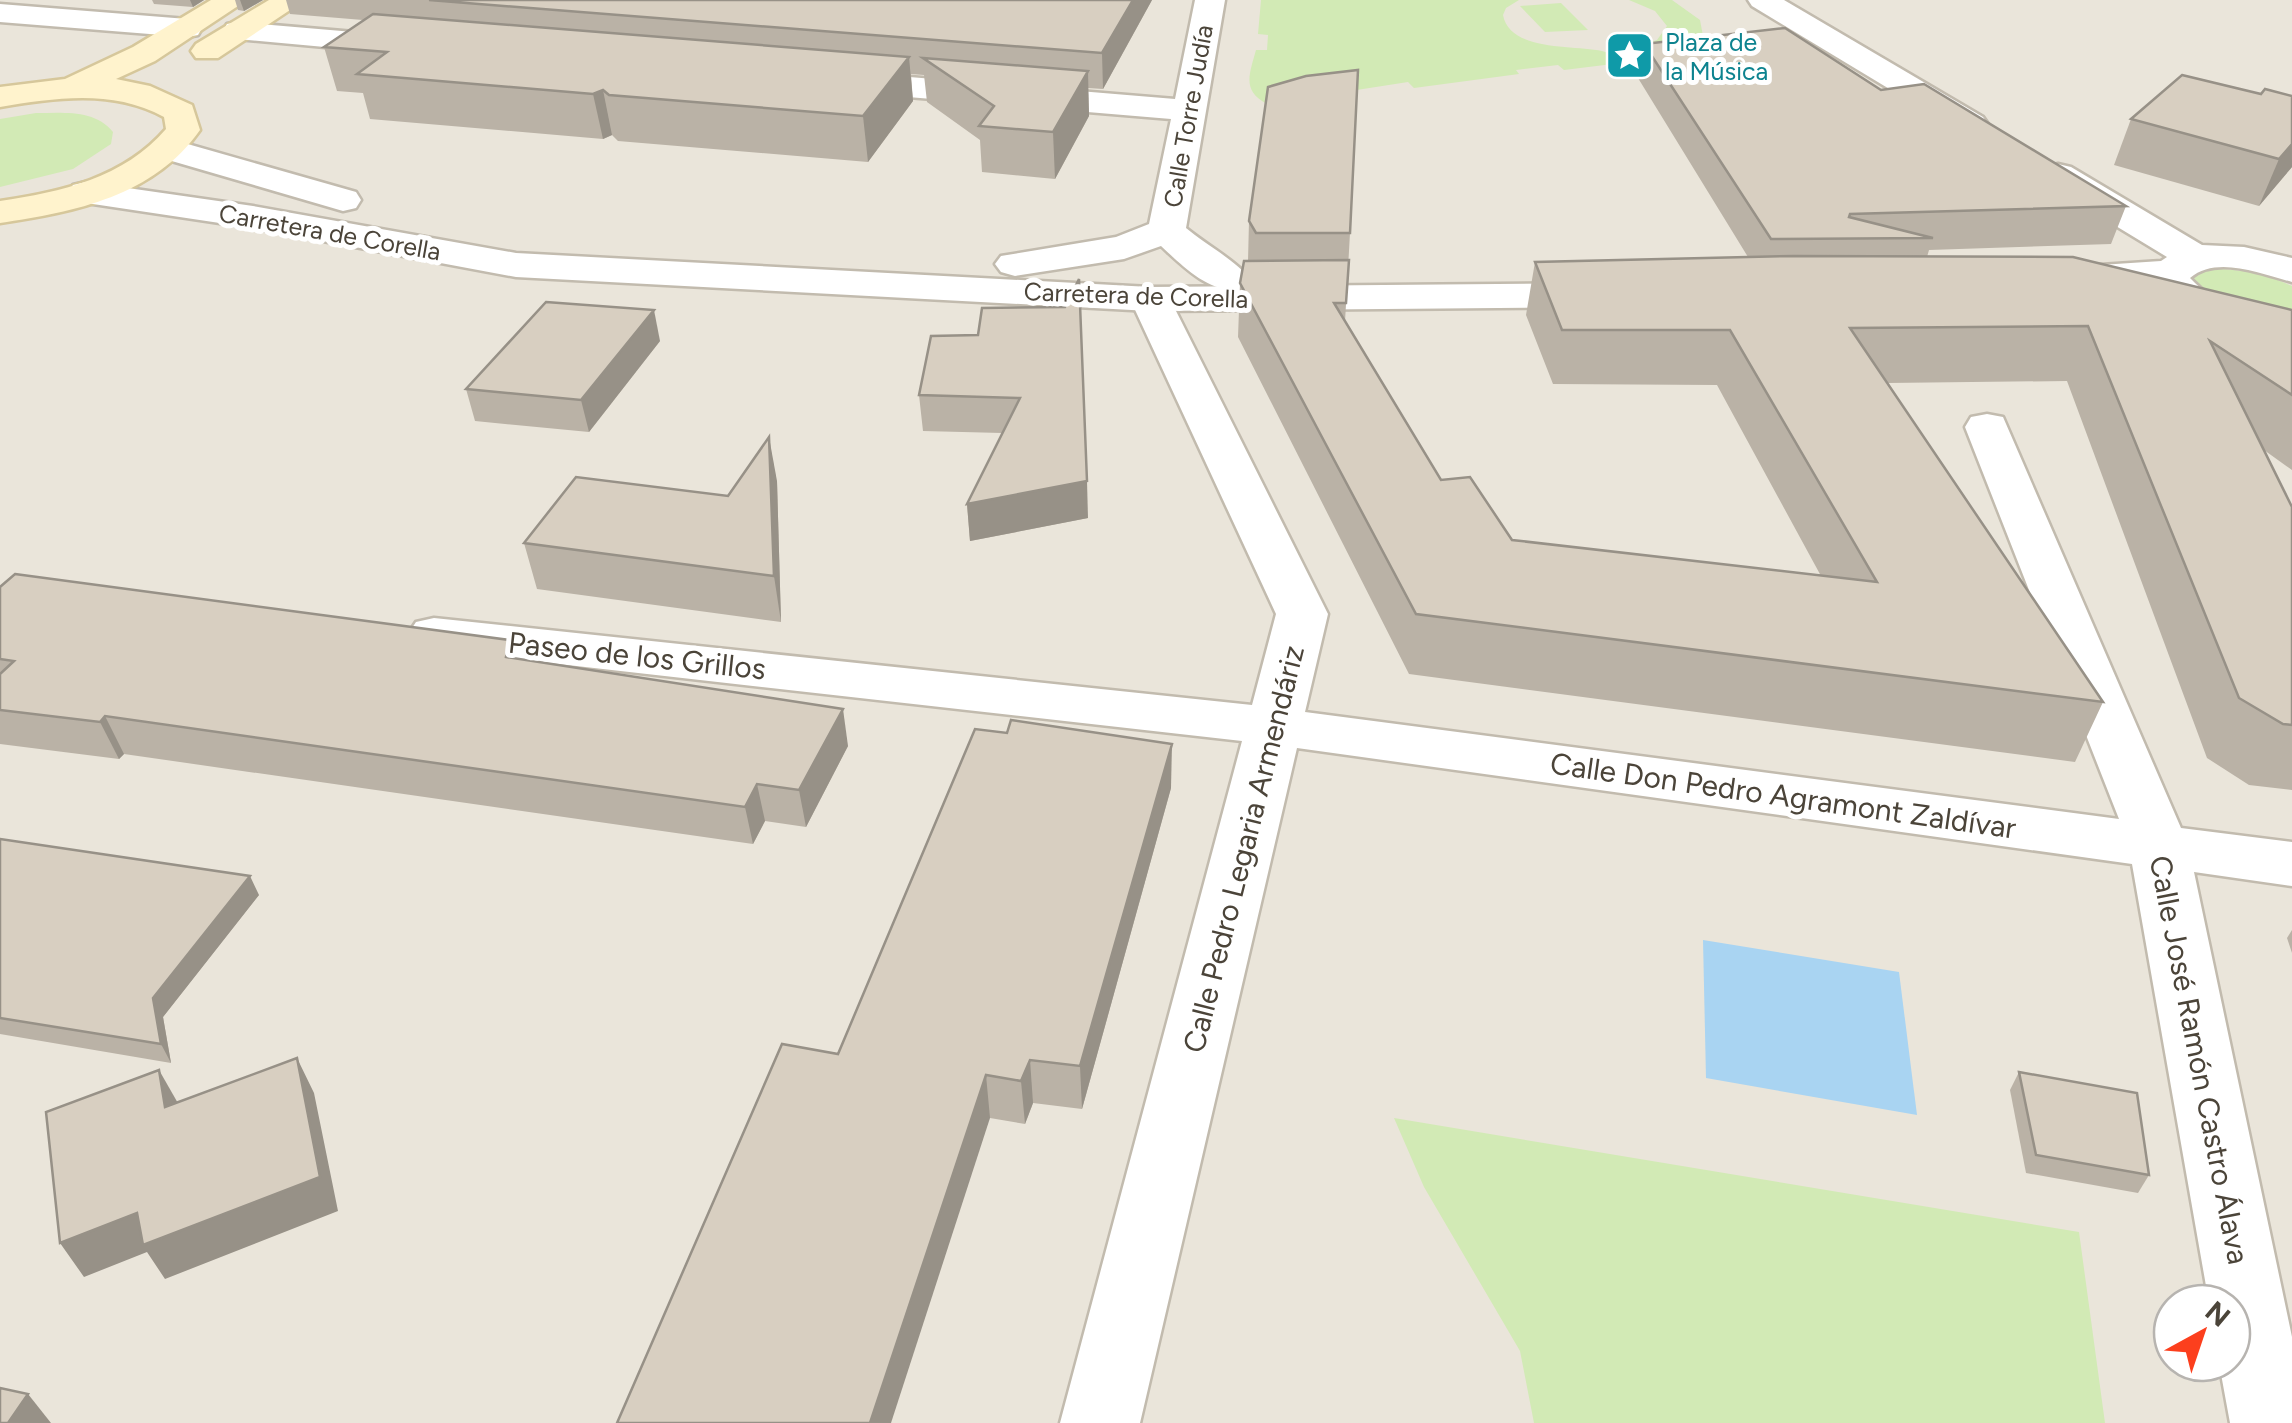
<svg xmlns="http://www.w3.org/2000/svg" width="2292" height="1423" viewBox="0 0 2292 1423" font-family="Figtree,sans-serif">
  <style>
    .residential { fill: #eae5da; fill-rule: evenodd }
    .green { fill: #d2eab5 }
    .water { fill: #a9d4f2 }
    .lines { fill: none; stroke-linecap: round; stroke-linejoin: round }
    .minor-casing { stroke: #c2bbae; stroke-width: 5 }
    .tertiary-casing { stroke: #c2bbae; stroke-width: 5 }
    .secondary-casing { stroke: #d6c79b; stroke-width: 5 }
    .minor { fill: #fff; fill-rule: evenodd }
    .tertiary { fill: #fff; fill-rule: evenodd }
    .secondary { fill: #fff3cd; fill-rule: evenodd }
    .wall { fill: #bab2a6 }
    .shaded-wall { fill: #979187 }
    .building { fill: #d8cfc1; stroke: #979187; stroke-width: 2.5 }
    .labels { text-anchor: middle; stroke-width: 10; stroke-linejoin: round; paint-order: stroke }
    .far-culture-label { font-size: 25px; fill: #0d838f; stroke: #fff; text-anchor: start }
    .far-street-label { font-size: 25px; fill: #4b4439; stroke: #fff }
    .street-label { font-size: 30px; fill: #4b4439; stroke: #fff }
  </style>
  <rect width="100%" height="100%" fill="#f6f3ec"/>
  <path class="residential" d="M0,0H2292V1423H0ZM2172,1303H2232V1363H2172Z"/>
  <g class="green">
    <path d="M1261,0H1519L1506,8L1503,15C1510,52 1574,45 1602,51C1609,52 1615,59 1621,63L1564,70L1558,65L1516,70L1519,74L1414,88L1408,82L1267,104C1242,91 1249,75 1256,50H1267L1268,35L1258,34Z"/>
    <path d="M1629,0H1672L1700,20L1703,36L1693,46L1654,59L1636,47L1657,40L1667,26L1655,11Z"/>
    <path d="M1561,3L1588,30L1545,32L1520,6Z"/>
    <path d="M36,113C62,113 95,109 113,132L111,144L73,169L0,187V119Z"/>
    <path d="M2215,268L2261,273L2292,286V319L2214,308L2189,278L2198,271Z"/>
    <path d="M1394,1118L2079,1232L2105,1423H1534L1520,1351L1424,1187Z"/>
  </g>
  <path class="water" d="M1703,940L1899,972L1917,1115L1706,1078Z"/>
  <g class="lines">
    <defs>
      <g id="minor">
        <path d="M1195,0H1225L1186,228C1205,244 1238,262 1251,280L1245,288C1212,297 1184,267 1161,246L1124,259L1015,276L1001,272L995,264L1001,256L1116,237L1149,224L1171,119L837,91L825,88L821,81L825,74L837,71L1175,99Z"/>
        <path d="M0,4L187,19L198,21L202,28L198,35L187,37L0,22Z"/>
        <path d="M238,22L412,37L423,39L428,46L423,53L412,55L227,38L223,31L227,24Z"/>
        <path d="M1150,287L1164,290L1170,299L1328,614L1305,712L2119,819L1965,427L1971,417L1987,414L2003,417L2181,828L2292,842V886L2194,872L2292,1337V1423H2230L2219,1363H2232V1303H2209L2132,864L1297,748L1140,1423H1060L1242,741L434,650L416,646L408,634L416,622L434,618L1252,705L1276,614L1130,299L1136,290Z"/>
      </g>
      <g id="tertiary">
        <path d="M1748,0H1784L1983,117L1988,124L1983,131L1971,134L1959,131L1752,6Z"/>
        <path d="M170,139L356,192L361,200L356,208L343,211L158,157L152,150L158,143Z"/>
        <path d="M2058,164L2071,167L2202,245L2244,247L2292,258V282C2261,274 2217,255 2190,278C2219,309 2251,315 2292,318V342C2236,340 2191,329 2153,285L2069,288L2055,284L2049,276L2055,268L2161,261L2167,257L2045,183L2040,175L2045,167Z"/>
        <path d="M86,182L253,206L516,253L1150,287L1601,283L1615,286L1621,295L1615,304L1601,307L1150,311L516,277L253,228L73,201L68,193L73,185Z"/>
      </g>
      <g id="secondary">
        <path d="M211,0H247L155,61L116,79L150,86L192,105L200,130C154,196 75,212 0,223V201C61,192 124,178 166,129L164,117C112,89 56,98 0,107V87L65,79L133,47Z"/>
        <path d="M269,0H305L218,58H196L191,51L196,44Z"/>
      </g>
    </defs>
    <use href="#minor" class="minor-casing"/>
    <use href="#tertiary" class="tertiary-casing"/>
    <use href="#secondary" class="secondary-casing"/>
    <use href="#minor" class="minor"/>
    <use href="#tertiary" class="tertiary"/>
    <use href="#secondary" class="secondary"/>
  </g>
  <g class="wall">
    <path d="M152,0H204L193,7L154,4Z"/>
    <path d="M235,0H263L244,11L238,10Z"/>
    <path d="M286,0H1152L1103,89L1088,88L1089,116L1055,179L982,172L980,140L927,102L924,75L911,74L913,101L868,162L618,141L612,135L603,139L370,119L363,93L337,91L324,47L363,20L290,14Z"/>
    <path d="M1644,44L1881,90L2126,206L2111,244L1929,250L1927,257L2292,310V470L2264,450L2292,507V790L2249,785L2207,758L2067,381L1887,383L2103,702L2075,762L1409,674L1238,337L1240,283L1248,261L1249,221L1350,233L1345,322L1441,480L1512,540L1821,576L1717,385L1553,384L1526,315L1535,262L1748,257L1638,78Z"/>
    <path d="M2261,94L2292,167L2259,206L2114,165L2131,119Z"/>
    <path d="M982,308L1088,518L970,541L967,504L1002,433L923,431L919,395L978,335Z"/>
    <path d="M660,341L589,432L475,421L466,389Z"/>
    <path d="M777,481L781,622L537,589L524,543L728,496Z"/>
    <path d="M0,587L509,640L514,658L848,746L806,827L765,821L753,844L124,754L119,759L0,744Z"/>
    <path d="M1171,788L1082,1109L1033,1103L1025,1124L990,1118L838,1054Z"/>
    <path d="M0,839L259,895L163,1017L171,1063L0,1034Z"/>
    <path d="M2292,930V953L2287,938Z"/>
    <path d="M2019,1072L2149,1175L2138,1193L2026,1173L2010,1090Z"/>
  </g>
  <g class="shaded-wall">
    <path d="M190,0H204L193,7Z"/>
    <path d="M240,0H263L244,11Z"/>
    <path d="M1133,0H1152L1103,89L1102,53Z"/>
    <path d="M909,57L913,101L868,162L863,116Z"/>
    <path d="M1088,71L1089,116L1055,179L1053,132Z"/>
    <path d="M603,90L612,135L603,139L593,94Z"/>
    <path d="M2292,144V167L2259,206L2279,159Z"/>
    <path d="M654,310L660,341L589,432L581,400Z"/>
    <path d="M769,437L777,481L781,622L774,576Z"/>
    <path d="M1087,481L1088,518L970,541L967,504Z"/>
    <path d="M509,640L520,676L506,657Z"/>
    <path d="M843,709L848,746L806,827L799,790Z"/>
    <path d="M105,716L124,754L119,759L100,722Z"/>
    <path d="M1172,744L1171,788L1082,1109L1080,1066Z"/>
    <path d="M757,784L765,821L753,844L745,807Z"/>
    <path d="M250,876L259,895L163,1017L171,1063L161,1044L153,998Z"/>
    <path d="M297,1058L314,1093L338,1211L165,1279L147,1252L84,1277L60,1243Z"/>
    <path d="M1030,1060L1033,1103L1025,1124L1021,1081Z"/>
    <path d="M159,1070L179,1105L165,1107Z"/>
    <path d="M986,1075L990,1118L891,1423H870Z"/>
    <path d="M28,1394L51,1423H8Z"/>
  </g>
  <g class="building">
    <path d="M429,0H1133L1102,53Z"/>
    <path d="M373,14L909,57L863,116L609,95L603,90L593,94L357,74L387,52L324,47Z"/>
    <path d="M1785,28L1881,90L1924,84L2126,206L1850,214L1849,217L1933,238L1771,239L1644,44Z"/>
    <path d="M923,58L1088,71L1053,132L979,126L994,106Z"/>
    <path d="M1358,70L1350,233H1256L1249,221L1268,87L1306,76Z"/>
    <path d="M2182,75L2261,94L2265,89L2292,96V144L2279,159L2131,119Z"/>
    <path d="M1794,256L2073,257L2292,310V395L2210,341L2292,507V725L2283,724L2239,698L2088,326L1850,328L2103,702L1416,614L1240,283L1244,261L1349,260L1346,303H1334L1441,480L1470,477L1512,540L1877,582L1730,330H1562L1535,262Z"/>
    <path d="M1079,279L1087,481L967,504L1020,398L919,395L931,336L978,335L982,308L1065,307Z"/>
    <path d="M546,302L654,310L581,400L466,389Z"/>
    <path d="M769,437L774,576L524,543L576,477L728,496Z"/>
    <path d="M15,574L509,640L506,657L843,709L799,790L757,784L745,807L105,716L100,722L0,710V674L14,661L0,659V587Z"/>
    <path d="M1011,720L1172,744L1080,1066L1030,1060L1021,1081L986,1075L870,1423H617L782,1044L838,1054L975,729L1007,733Z"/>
    <path d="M0,839L250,876L153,998L161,1044L0,1018Z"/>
    <path d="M297,1058L320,1177L143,1245L137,1213L60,1243L46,1112L159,1070L165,1107Z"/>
    <path d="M2019,1072L2137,1093L2149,1175L2036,1155Z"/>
    <path d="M0,1388L28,1394L8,1423H0Z"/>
  </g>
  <defs>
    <symbol id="sight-square" viewBox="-11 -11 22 22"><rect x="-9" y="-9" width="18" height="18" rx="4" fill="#0f9aa8" stroke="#fff"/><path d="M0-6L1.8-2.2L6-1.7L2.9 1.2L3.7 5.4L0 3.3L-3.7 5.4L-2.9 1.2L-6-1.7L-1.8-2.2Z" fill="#fff"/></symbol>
  </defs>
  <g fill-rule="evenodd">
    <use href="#sight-square" x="1602" y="28" width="55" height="55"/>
  </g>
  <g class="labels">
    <g class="far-culture-label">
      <text x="1665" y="51">Plaza de<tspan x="1665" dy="29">la Música</tspan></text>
    </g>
    <g class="far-street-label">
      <text transform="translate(1188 116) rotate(-80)" y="9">Calle Torre Judía</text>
      <text transform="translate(330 232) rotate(10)" y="9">Carretera de Corella</text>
      <text transform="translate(1136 295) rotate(2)" y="9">Carretera de Corella</text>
    </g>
    <g class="street-label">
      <text transform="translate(637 656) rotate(6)" y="10">Paseo de los Grillos</text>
      <text transform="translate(1783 796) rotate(8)" y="10">Calle Don Pedro Agramont Zaldívar</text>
      <text transform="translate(1244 849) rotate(-76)" y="10">Calle Pedro Legaria Armendáriz</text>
      <text transform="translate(2199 1060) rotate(79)" y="10">Calle José Ramón Castro Álava</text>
    </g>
  </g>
  <g transform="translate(2202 1333) rotate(40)"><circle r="48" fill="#ffffff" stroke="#b7b4b0" stroke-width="2.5"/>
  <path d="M0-8L18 38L0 25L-18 38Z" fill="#fc3f1d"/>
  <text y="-15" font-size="28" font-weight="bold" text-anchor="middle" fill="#4b4439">N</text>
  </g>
</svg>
